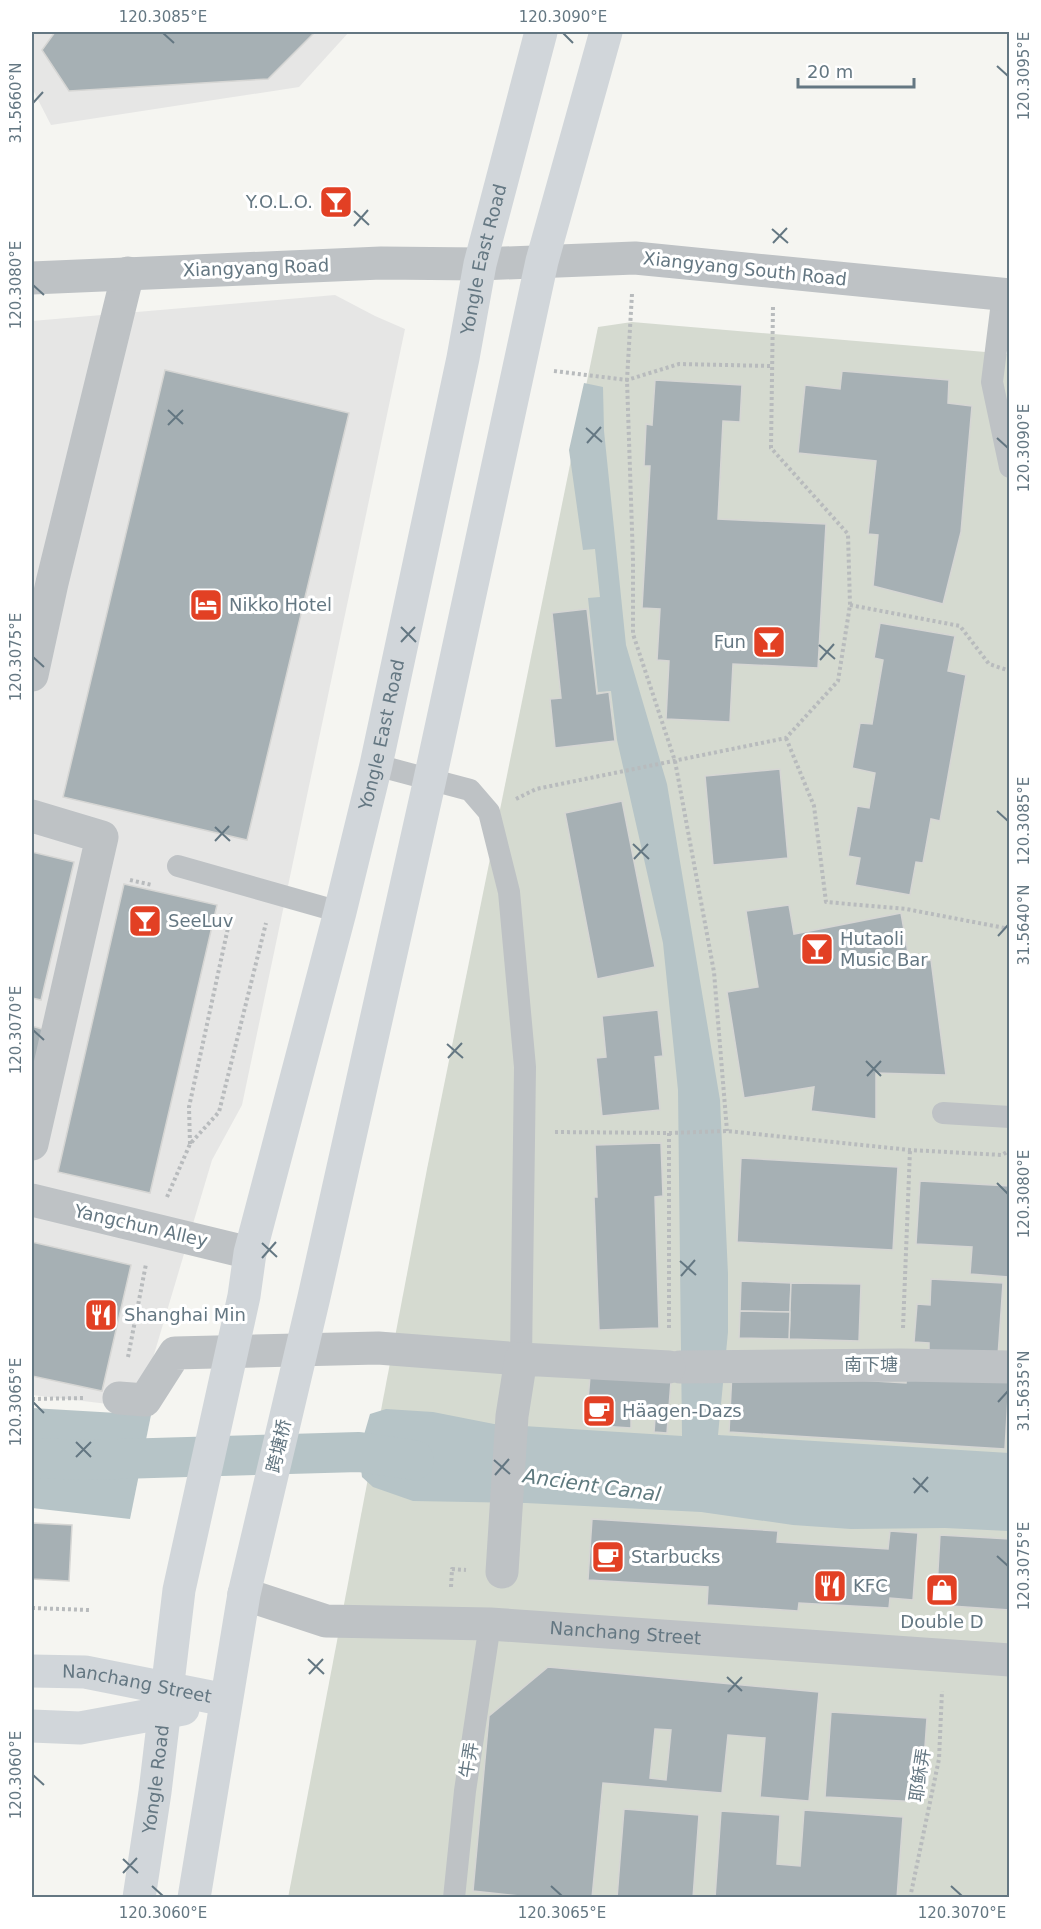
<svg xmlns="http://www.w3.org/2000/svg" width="1041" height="1929" viewBox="0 0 1041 1929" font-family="'DejaVu Sans','Noto Sans SC',sans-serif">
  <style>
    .built { fill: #e6e6e5 }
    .green { fill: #d5dad0 }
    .water { fill: #b6c4c7 }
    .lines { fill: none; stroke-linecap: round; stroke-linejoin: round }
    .canal { stroke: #b6c4c7; stroke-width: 40 }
    .building { fill: #a6b0b4; stroke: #d6d6d4; stroke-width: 1.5; fill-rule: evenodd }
    .path { stroke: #b8bbbd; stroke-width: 4; stroke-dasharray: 3 3; stroke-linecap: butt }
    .service { stroke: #bec2c5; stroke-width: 22 }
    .pedestrian { stroke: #bec2c5; stroke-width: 33 }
    .tertiary { stroke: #bec2c5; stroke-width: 33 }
    .secondary { stroke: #d1d6da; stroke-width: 33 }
    .ticks { fill: none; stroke: #647782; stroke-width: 2 }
    .labels { text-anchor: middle; stroke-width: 6; stroke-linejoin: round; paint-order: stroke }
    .poi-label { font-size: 18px; fill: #647782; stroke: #fff; text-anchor: start }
    .street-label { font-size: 18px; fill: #647782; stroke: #fff }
    .water-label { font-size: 20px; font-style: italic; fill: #5f7a7f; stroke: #fff }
    .neatline { fill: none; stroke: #647782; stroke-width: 2 }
    .ticks-label { font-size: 15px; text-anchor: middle; fill: #647782 }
  </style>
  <rect width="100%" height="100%" fill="#f5f5f1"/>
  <g class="built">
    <path d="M32,32H349L299,87L51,125L32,88Z"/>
    <path d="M335,295L375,316L405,329L242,1105L212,1160L147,1378L142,1408L32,1395V321Z"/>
  </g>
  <path class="green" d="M632,322L1009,354V1897L288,1898L427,1169L598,327Z"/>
  <g class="water">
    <path d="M584,383L603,387L604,431L626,645L667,784L720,1100L728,1274V1332L718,1435L1009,1453V1531L945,1528L851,1529L793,1525L701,1512L526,1503L413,1501L373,1487L362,1477L359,1452L370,1414L386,1409L433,1412L494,1424L682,1436L678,1090L663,943L617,740L611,691L598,692L588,598L600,597L595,549L583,550L569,450Z"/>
    <path d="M32,1408L151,1415L130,1519L32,1508Z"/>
  </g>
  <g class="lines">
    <path class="canal" d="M32,1458L85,1460L359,1452L414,1460"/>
  </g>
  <g class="building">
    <path d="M55,32H315L268,79L69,91L42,50Z"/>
    <path d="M165,370L349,413L247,840L63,797Z"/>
    <path d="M842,371L949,380L948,403L972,406L961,532L943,604L873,586L878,535L868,534L876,461L798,453L805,385L840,389Z"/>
    <path d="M655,380L742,385L740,422L723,421L718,519L826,524L818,668L733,664L730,722L666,719L669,661L657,660L660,609L642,608L650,466H644L646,424L652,425Z"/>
    <path d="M587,609L597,694L609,692L615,741L555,748L550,699L561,698L552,613Z"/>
    <path d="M880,623L955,636L948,671L966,675L940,821L931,819L923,863L916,862L910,895L855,885L860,858L848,856L857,806L869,808L875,773L852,768L860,723L872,724L883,660L874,658Z"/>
    <path d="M780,769L788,858L713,865L705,776Z"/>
    <path d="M622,801L655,967L597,979L565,813Z"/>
    <path d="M32,852L74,862L41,1000L32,998Z"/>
    <path d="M124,884L217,905L150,1193L58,1172Z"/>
    <path d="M789,905L794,934L901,913L910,964L931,960L946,1075L876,1073V1119L811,1111L814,1087L744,1098L727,992L758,987L746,911Z"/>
    <path d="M658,1010L663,1056L655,1057L660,1110L602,1116L596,1058L606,1057L602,1016Z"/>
    <path d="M32,1026L45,1030L32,1083Z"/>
    <path d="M661,1143L663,1196L655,1197L659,1328L599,1330L594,1197H597L595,1145Z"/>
    <path d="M741,1158L898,1167L893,1250L737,1242Z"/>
    <path d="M920,1181L1010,1186L1009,1277L970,1274L972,1247L916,1244Z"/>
    <path d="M32,1242L131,1265L102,1391L32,1376Z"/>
    <path d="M931,1279L1003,1283L998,1356L929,1351V1343L914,1342L917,1304L930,1305Z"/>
    <path d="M741,1281L791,1283L790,1312L740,1311Z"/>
    <path d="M791,1283L861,1284L859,1341L789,1339Z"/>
    <path d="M740,1311L790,1312L789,1339L739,1338Z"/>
    <path d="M732,1372L906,1383L907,1374L1009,1380L1005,1449L729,1432Z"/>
    <path d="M590,1376L671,1381L667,1433L654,1432L655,1419L631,1418V1428L586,1425Z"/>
    <path d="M592,1519L778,1531L777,1542L888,1549L890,1531L918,1533L913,1600L890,1598L889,1608L799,1603L798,1611L707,1605L708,1587L588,1580Z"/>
    <path d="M32,1523L72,1525L69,1581L32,1579Z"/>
    <path d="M940,1535L1010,1539V1610L936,1605Z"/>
    <path d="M548,1667L819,1692L809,1801L760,1797L765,1738L728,1735L722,1793L603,1783L592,1898H538L473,1891L489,1716ZM655,1729L671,1730L666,1780L650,1778Z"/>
    <path d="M831,1712L927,1718L921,1802L825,1797Z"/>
    <path d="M624,1809L699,1815L693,1898H617Z"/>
    <path d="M804,1810L903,1817L897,1898H715L721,1811L780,1815L777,1864L800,1866Z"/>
  </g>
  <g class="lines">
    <g class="path">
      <path d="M632,294L627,380L633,560V634L675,761L714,972L727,1131"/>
      <path d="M554,371L627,380L679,364L772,366"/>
      <path d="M850,605L960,626L989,664L1010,671"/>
      <path d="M786,738L814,806L826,902L906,909L1010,929"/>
      <path d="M516,799L536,789L786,738L838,681L850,605L848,534L771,448L773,306"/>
      <path d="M130,880L152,885"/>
      <path d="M555,1132L669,1133L727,1131L910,1150L1002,1155L1010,1150"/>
      <path d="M669,1133V1330"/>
      <path d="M190,1144L189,1107L231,914"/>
      <path d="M167,1197L190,1144L219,1112L266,923"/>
      <path d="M903,1328L910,1150"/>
      <path d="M128,1357L146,1264"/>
      <path d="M32,1399L85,1398"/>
      <path d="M451,1587L452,1569L466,1570"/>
      <path d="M32,1608L89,1610"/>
      <path d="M910,1898L939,1759L942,1691"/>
    </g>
    <g class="service">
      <path d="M1003,294L992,382L1010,467"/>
      <path d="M376,765L470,790L489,812L509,892L525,1067L521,1359"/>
      <path d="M178,866L340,912"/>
      <path d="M943,1113L1010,1117"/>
      <path d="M454,1898L465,1791L490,1624"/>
    </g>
    <g class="pedestrian">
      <path d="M32,675L52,583L128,273"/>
      <path d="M32,816L102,837L32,1144"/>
      <path d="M32,1200L250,1253"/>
      <path d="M680,1367L901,1365L1010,1367"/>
      <path d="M119,1398L145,1400L175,1353L378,1348L521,1359"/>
      <path d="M502,1572L512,1416L521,1359L669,1367"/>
      <path id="s1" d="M244,1594L326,1621L490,1624L1010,1660"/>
    </g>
    <path class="tertiary" d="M32,278L381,263L480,264L635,258L1010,295"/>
    <g class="secondary">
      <path id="s2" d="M32,1671L85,1672L226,1700"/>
      <path d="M32,1726L80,1728L183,1709"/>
      <path id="s3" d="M139,1898L155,1792L179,1590L244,1296L250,1253L340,912L376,765L463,358L480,264L541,32"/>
      <path d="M194,1898L244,1594L314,1297L430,779L542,261L606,32"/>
    </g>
  </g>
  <path class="ticks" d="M163,33L174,43M563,33L573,43M997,66L1008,76M33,103L43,92M354,211L369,225M354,226L368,210M772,229L788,243M773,243L787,228M33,285L44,295M168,410L183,424M168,425L183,410M586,428L602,442M997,438L1008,448M587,443L601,427M401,627L416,642M401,642L415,627M819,645L835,659M33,657L44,667M820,660L834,644M997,811L1008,821M215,827L230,841M215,841L229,826M633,844L649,859M634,859L648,844M998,936L1008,925M33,1030L44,1040M447,1044L463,1058M448,1058L462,1043M866,1061L881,1076M867,1076L881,1061M997,1183L1008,1194M262,1243L277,1257M262,1258L276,1242M680,1261L696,1275M681,1276L695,1260M33,1402L44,1413M998,1402L1008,1391M76,1442L91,1457M76,1457L91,1442M494,1460L510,1474M495,1475L509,1459M913,1478L928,1492M914,1493L928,1477M997,1556L1008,1566M308,1659L324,1674M309,1674L323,1659M727,1677L742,1691M728,1692L742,1677M33,1775L44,1785M123,1859L138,1873M123,1873L137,1858M152,1886L163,1896M551,1886L562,1896M951,1886L962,1896"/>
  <defs>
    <symbol id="bar-square" viewBox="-11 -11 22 22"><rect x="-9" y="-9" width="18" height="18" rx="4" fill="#e24024" stroke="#fff"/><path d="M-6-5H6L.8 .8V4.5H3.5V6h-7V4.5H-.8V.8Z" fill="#fff"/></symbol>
    <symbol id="hotel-square" viewBox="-11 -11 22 22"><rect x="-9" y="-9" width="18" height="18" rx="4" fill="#e24024" stroke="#fff"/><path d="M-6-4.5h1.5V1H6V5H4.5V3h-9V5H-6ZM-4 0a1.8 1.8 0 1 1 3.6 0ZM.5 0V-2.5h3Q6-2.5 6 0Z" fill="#fff"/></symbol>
    <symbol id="restaurant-square" viewBox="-11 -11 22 22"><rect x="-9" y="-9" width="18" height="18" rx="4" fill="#e24024" stroke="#fff"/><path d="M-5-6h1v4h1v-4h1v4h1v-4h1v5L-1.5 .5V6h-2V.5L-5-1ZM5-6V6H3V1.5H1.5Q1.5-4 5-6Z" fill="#fff"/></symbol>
    <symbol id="cafe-square" viewBox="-11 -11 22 22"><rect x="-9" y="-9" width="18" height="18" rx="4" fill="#e24024" stroke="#fff"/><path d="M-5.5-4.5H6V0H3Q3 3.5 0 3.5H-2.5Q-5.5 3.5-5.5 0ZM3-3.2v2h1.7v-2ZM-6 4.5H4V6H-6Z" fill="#fff"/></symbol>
    <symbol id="shop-square" viewBox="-11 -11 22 22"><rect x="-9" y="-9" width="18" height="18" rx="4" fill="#e24024" stroke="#fff"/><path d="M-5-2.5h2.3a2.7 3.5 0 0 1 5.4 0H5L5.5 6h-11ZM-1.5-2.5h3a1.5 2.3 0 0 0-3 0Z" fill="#fff"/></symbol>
  </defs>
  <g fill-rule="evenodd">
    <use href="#bar-square" x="317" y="183" width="38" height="38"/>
    <use href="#hotel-square" x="187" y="586" width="38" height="38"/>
    <use href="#bar-square" x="750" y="623" width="38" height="38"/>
    <use href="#bar-square" x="126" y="902" width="38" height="38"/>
    <use href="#bar-square" x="798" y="930" width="38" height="38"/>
    <use href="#restaurant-square" x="82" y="1296" width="38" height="38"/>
    <use href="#cafe-square" x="580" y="1392" width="38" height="38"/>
    <use href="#cafe-square" x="589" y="1538" width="38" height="38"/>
    <use href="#restaurant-square" x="811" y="1567" width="38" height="38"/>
    <use href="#shop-square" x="923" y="1571" width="38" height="38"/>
  </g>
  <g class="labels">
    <g class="poi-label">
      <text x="313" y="208" text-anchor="end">Y.O.L.O.</text>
      <text x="229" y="611">Nikko Hotel</text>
      <text x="746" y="648" text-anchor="end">Fun</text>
      <text x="168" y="927">SeeLuv</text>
      <text x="840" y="945">Hutaoli<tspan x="840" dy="21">Music Bar</tspan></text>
      <text x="124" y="1321">Shanghai Min</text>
      <text x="622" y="1417">Häagen-Dazs</text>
      <text x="631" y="1563">Starbucks</text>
      <text x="853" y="1592">KFC</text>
      <text x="942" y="1628" text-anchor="middle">Double D</text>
    </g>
    <g class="street-label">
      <text dy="6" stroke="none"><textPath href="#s3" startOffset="1676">Yongle East Road</textPath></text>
      <text transform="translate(256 268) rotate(-2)" y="6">Xiangyang Road</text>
      <text transform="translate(745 269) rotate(6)" y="6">Xiangyang South Road</text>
      <text dy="6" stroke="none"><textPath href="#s3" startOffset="1190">Yongle East Road</textPath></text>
      <text transform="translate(141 1226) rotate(13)" y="6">Yangchun Alley</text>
      <text x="871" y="1371">南下塘</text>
      <text transform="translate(279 1446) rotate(-77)" y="6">跨塘桥</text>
      <text dy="6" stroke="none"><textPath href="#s1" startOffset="386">Nanchang Street</textPath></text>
      <text dy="6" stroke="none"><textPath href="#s2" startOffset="106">Nanchang Street</textPath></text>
      <text transform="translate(469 1760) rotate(-81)" y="6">牛弄</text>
      <text transform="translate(920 1775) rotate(-81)" y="6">耶稣弄</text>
      <text dy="6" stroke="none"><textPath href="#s3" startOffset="120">Yongle Road</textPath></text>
    </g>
    <g class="water-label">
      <text transform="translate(592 1485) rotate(8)" y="7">Ancient Canal</text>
    </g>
  </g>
  <rect width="1041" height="1929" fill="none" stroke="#ffffff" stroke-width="66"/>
  <path d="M798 78v9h116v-9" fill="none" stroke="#647782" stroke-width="3"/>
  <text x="807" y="78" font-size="18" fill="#647782" stroke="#ffffff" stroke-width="4.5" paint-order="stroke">20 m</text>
  <rect x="33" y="33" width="975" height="1863" class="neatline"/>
  <g class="ticks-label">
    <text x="163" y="22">120.3085°E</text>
    <text x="563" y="22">120.3090°E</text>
    <text transform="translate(1024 76) rotate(-90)" y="5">120.3095°E</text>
    <text transform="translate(16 103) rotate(-90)" y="5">31.5660°N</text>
    <text transform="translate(16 285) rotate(-90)" y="5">120.3080°E</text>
    <text transform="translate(1024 448) rotate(-90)" y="5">120.3090°E</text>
    <text transform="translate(16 657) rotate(-90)" y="5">120.3075°E</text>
    <text transform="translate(1024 821) rotate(-90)" y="5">120.3085°E</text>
    <text transform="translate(1024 925) rotate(-90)" y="5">31.5640°N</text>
    <text transform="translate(16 1030) rotate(-90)" y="5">120.3070°E</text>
    <text transform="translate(1024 1194) rotate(-90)" y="5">120.3080°E</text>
    <text transform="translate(1024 1391) rotate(-90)" y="5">31.5635°N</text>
    <text transform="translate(16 1402) rotate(-90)" y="5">120.3065°E</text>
    <text transform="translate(1024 1566) rotate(-90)" y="5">120.3075°E</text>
    <text transform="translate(16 1775) rotate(-90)" y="5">120.3060°E</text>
    <text x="163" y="1918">120.3060°E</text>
    <text x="562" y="1918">120.3065°E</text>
    <text x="962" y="1918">120.3070°E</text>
  </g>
</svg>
